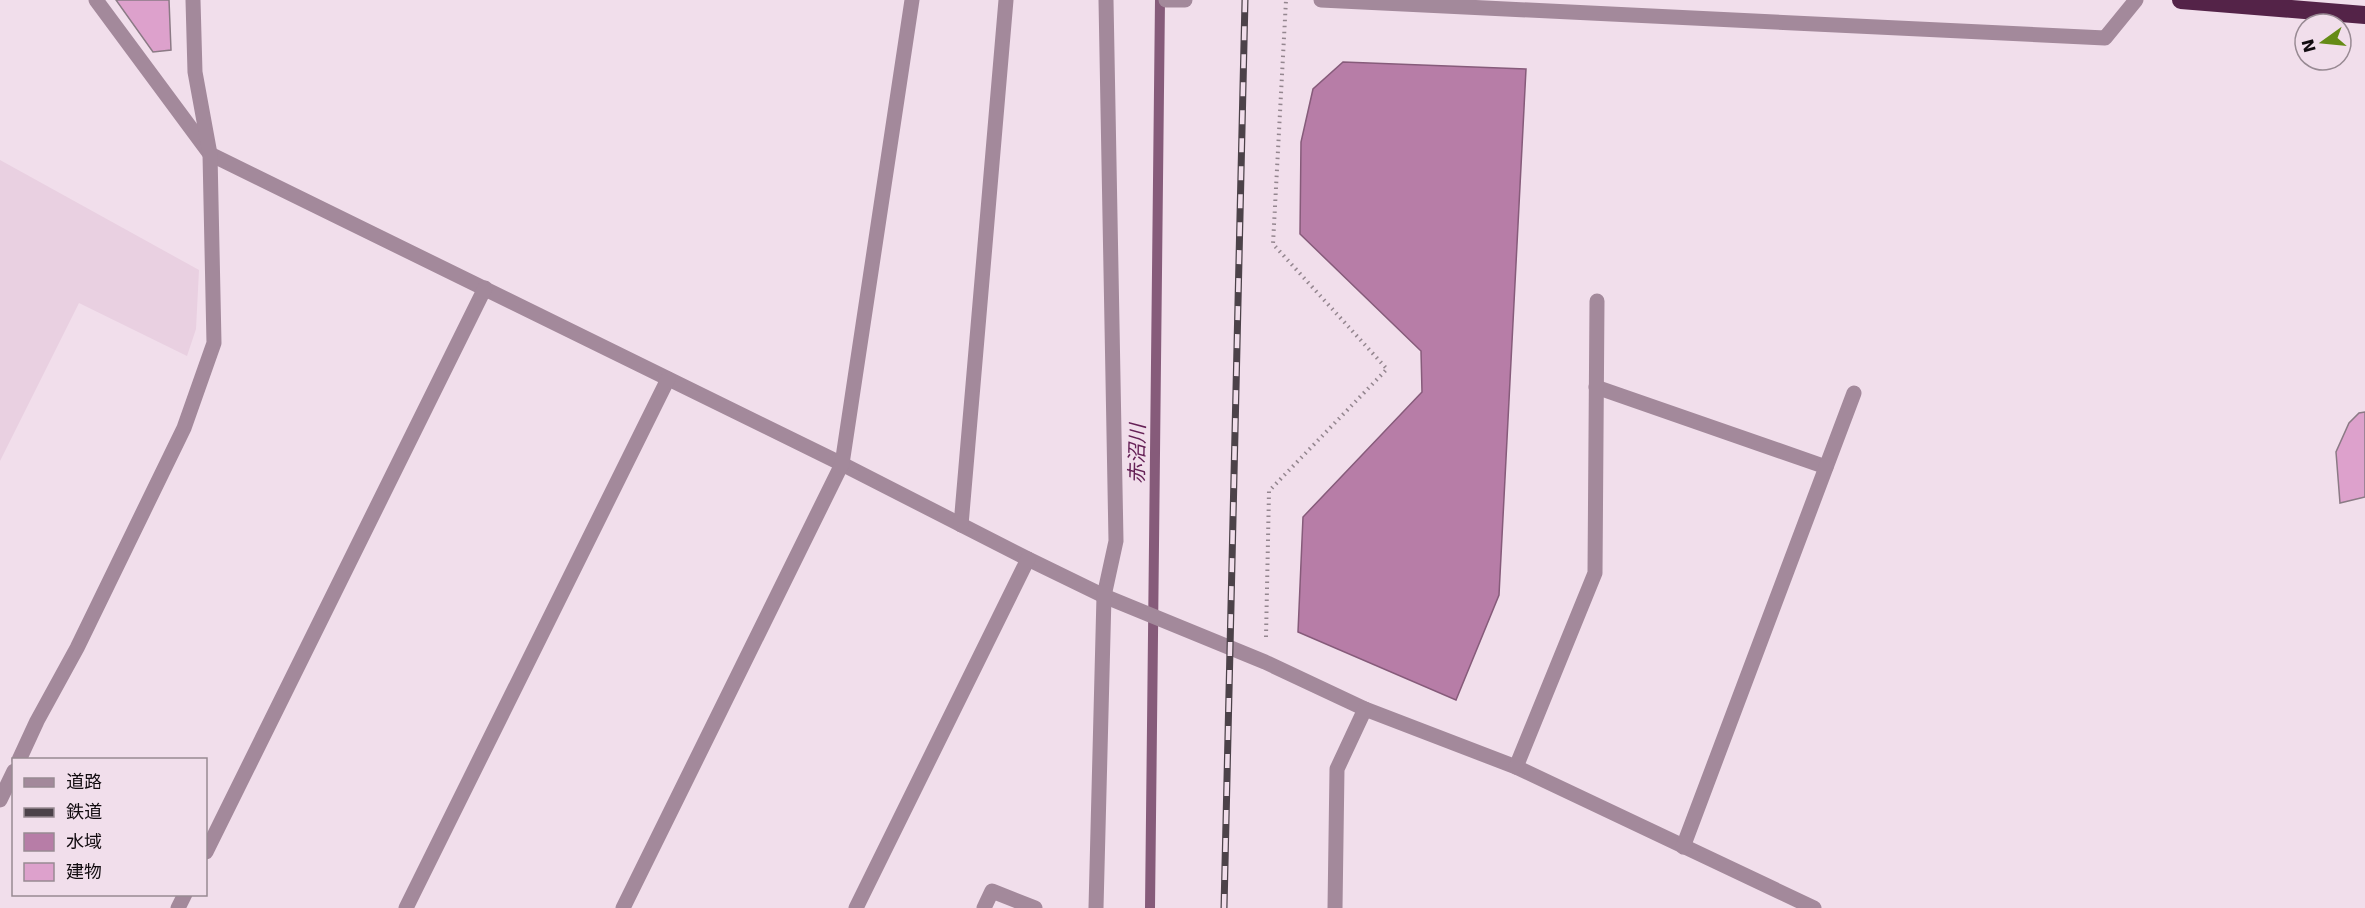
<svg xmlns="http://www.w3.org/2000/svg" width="2365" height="908" viewBox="0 0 2365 908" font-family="'DejaVu Sans','Noto Sans JP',sans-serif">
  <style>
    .built { fill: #e9d0e1 }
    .water { fill: #b77da7; stroke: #865b7a; stroke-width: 1.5 }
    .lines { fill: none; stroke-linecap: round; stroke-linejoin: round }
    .stream { stroke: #865b7a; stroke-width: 10 }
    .building { fill: #dda1cc; stroke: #8b7a85; stroke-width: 1.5 }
    .path { stroke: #94868f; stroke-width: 4; stroke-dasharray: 1.5 4.5; stroke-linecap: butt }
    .minor { stroke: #a3899b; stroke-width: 15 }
    .highway { stroke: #542348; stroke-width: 18 }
    .rail-casing { stroke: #4c4249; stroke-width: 7 }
    .rail { stroke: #f1deeb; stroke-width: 4.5; stroke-dasharray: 14; stroke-linecap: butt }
    .labels { text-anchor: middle; stroke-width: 4.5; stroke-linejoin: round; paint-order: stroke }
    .water-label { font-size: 20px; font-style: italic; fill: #652056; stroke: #f1deeb }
  </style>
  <rect width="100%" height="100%" fill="#f1deeb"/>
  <path class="built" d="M0,160L199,270L196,329L187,356L79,303L0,461Z"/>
  <path class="water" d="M1343,62L1526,69L1499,595L1456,700L1298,632L1303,517L1422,392L1421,351L1300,234L1301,142L1313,89Z"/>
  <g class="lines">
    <path class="stream" d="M1150,908L1160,0"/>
  </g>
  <g class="building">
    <path d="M116,0H169L171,50L153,52Z"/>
    <path d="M2365,412V497L2340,503L2336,452L2349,423L2359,413Z"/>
  </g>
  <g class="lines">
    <path class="path" d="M1266,637L1269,491L1387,369L1273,244L1286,0"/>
    <g class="minor">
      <path d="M96,0L210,154L842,464L1028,559L1104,596L1265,662L1365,709L1516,767L1814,908"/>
      <path d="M1166,0H1185"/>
      <path d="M1321,0L2105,38L2136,0"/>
      <path d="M1596,387L1826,467"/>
      <path d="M961,525L1006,0"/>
      <path d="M19,760L37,721L77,648L184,428L214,343L210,154L195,72L193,0"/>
      <path d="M1516,767L1595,573L1597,301"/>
      <path d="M0,800L14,771"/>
      <path d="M1683,847L1854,393"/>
      <path d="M206,852L485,288"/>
      <path d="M178,908L185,894"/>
      <path d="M406,908L668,379"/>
      <path d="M623,908L842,464L912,0"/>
      <path d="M856,908L1028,559"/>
      <path d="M984,908L992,891L1035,908"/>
      <path d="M1096,908L1104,596L1116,541L1106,0"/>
      <path d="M1335,908L1337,769L1365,709"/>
    </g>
    <path class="highway" d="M2181,0L2365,15"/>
    <defs>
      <path id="rail" d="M1224,908L1245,0"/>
    </defs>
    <use href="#rail" class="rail-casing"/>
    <use href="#rail" class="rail"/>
  </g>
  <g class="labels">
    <g class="water-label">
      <text transform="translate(1137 454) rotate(-89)" y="7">赤沼川</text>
    </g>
  </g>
  <rect x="12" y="758" width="195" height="138" fill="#f1deeb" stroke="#988a93" stroke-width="1.5"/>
  <rect x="24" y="778" width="30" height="9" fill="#a3899b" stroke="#988a93" stroke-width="1.5"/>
  <text x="66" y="788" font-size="18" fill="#120c10">道路</text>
  <rect x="24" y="808" width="30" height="9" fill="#4c4249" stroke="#988a93" stroke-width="1.5"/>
  <text x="66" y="818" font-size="18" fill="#120c10">鉄道</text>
  <rect x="24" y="833" width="30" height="18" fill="#b77da7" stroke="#988a93" stroke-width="1.5"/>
  <text x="66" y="848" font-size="18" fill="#120c10">水域</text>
  <rect x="24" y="863" width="30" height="18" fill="#dda1cc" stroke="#988a93" stroke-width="1.5"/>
  <text x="66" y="878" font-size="18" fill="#120c10">建物</text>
  <g transform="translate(2323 42) rotate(255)"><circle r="28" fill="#f1deeb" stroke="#988a93" stroke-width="1.5"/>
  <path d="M0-4.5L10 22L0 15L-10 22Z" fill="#658b16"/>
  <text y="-9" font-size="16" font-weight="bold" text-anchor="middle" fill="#120c10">N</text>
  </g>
</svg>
